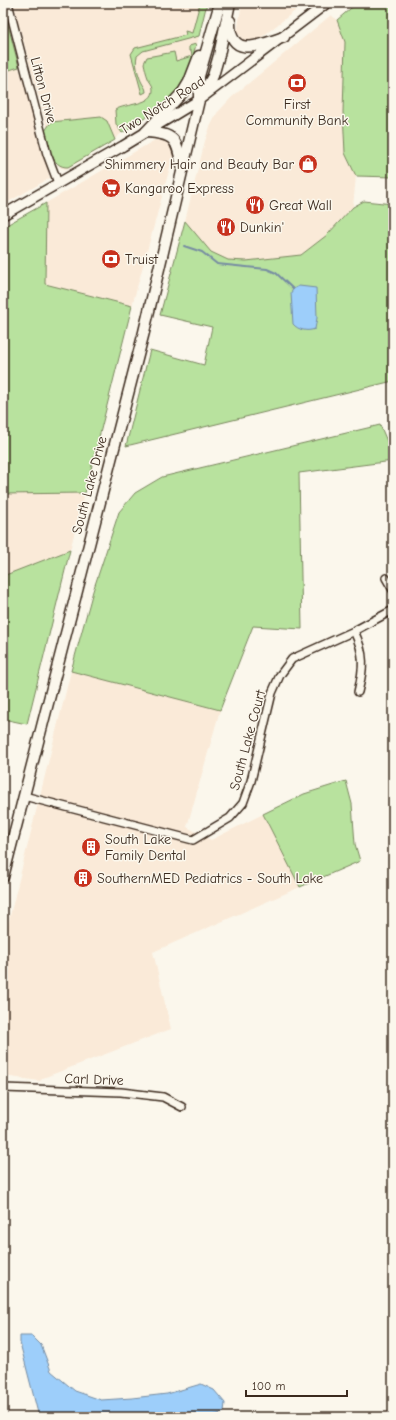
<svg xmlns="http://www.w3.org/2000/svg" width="396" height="1420" viewBox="0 0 396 1420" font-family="'Comic Neue',sans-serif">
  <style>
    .built { fill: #faead8 }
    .green { fill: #b8e29e; stroke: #7a865e }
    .water { fill: #9dcefa; stroke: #768ca2 }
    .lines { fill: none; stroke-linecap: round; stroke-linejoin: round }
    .stream { stroke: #768ca2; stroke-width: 2 }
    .minor-casing { stroke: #3b2a1e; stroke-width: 10 }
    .tertiary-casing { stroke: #3b2a1e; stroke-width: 12 }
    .secondary-casing { stroke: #3b2a1e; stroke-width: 13 }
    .minor { stroke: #fbf7ec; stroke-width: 7 }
    .tertiary { stroke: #fbf7ec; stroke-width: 9 }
    .secondary { stroke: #fbf7ec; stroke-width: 10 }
    .labels { text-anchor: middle; stroke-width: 3; stroke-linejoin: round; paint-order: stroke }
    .street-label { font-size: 14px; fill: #3b2a1e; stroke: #fbf7ec }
    .poi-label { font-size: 14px; fill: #3b2a1e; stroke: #fbf7ec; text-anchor: start }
  </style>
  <rect width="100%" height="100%" fill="#fbf7ec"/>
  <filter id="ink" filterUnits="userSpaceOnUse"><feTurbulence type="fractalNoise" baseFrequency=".025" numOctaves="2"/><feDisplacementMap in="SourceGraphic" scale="8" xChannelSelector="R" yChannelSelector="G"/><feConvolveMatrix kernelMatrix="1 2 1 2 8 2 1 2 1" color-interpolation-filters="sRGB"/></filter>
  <g filter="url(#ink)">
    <g class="built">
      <path d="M13,3H207L193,61L186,79L174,95L162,108L123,132L110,143L67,169L61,168L57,164Z"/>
      <path d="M242,3H305L258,40L248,42L242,39L237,32Z"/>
      <path d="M331,15L337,20L345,42L343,112L345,153L356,176L353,207L327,235L301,255L246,261L228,260L211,252L185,221L205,141L210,127L217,113L232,97Z"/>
      <path d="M19,67L50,178L3,205V72Z"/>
      <path d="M161,139L170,143L173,149V156L132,306L45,284L46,203L155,140Z"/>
      <path d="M85,493L70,550L3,576V494Z"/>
      <path d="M71,671L220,710L187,827L211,840L263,814L300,887L153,952L171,1029L43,1078L40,1081L3,1076V944Z"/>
    </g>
    <g class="green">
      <path d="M200,3H207L199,36L143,51L137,56C135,64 138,74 141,81C143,86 146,87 146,92L142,94L131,54L135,48L186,35L185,31L192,33Z"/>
      <path d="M357,3H393V177L356,176L345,153L343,112L345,42L337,20Z"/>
      <path d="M3,6L19,67L3,72Z"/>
      <path d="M196,44C188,80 176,98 145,118C138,123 130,129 122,133L116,124L115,110C125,103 154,106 153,89C153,84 149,82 148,78C146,73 145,68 144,63L147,57L174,52L176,61L192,56L191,51H189V46Z"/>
      <path d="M101,117L107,121L115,140L68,167C51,168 48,144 45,131L51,122Z"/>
      <path d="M364,201L393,204V381L126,446L150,350L204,365L212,327L160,315L185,221L211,252L228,260L246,261L301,255L327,235L353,207Z"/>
      <path d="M46,203L45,284L132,306L85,493L3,494V227Z"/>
      <path d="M380,425L393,455V461L299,473L302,629L253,626L220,710L71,671L93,591L119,512L135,493L162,477Z"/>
      <path d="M70,550L27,724L3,719V576Z"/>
      <path d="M346,781L352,804L355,844L360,861L300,887L263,814L304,794Z"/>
    </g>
    <g class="water">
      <path d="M299,286L316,288L317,318L315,329C307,332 298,330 293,324L291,293L293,289Z"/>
      <path d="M20,1336H32L41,1345L51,1371L75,1391L101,1400L132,1398L167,1394L201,1384L214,1390L225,1403L224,1412L209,1417H39L20,1343Z"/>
    </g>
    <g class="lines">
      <path class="stream" d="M184,246L202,252L217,264L267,269L276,273L293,289"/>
      <defs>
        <g id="minor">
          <path d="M8,3L47,154L58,183"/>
          <path d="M386,578L393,590"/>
          <path d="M354,631C365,654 364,668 358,692"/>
          <path d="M24,796L193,840L230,818L243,803L251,781L272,693L280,675L292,659L354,631L393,610"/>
          <path d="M3,1088L121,1092L163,1097L182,1107"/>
        </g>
        <path id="tertiary" d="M3,215L123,146L199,100L327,3"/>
        <g id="secondary">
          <path d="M230,21C229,60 260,45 284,37"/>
          <path d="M200,98L213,76L219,55L230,3"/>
          <path d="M146,132L183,92L189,82L199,56"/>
          <path d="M146,132C176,134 176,139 182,166"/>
          <path d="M3,877L144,332L199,100V76L220,3"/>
        </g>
      </defs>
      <use href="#minor" class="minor-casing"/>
      <use href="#tertiary" class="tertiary-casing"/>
      <use href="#secondary" class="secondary-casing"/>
      <use href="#minor" class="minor"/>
      <use href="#tertiary" class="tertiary"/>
      <use href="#secondary" class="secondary"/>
    </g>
  </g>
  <defs>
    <symbol id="bank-disc" viewBox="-11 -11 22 22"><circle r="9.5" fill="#c8321e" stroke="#fbf7ec"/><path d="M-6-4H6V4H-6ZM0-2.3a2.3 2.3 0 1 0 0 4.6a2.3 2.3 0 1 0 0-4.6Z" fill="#fff"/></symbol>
    <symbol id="shop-disc" viewBox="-11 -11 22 22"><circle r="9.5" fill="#c8321e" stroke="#fbf7ec"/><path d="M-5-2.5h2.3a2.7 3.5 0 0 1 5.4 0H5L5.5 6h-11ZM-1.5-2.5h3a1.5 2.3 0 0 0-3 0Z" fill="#fff"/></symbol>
    <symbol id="supermarket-disc" viewBox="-11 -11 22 22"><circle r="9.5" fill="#c8321e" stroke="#fbf7ec"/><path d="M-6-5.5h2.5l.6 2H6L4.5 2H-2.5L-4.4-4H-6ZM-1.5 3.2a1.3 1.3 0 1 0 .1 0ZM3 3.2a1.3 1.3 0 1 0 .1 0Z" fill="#fff"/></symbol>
    <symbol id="restaurant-disc" viewBox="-11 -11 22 22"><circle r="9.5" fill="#c8321e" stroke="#fbf7ec"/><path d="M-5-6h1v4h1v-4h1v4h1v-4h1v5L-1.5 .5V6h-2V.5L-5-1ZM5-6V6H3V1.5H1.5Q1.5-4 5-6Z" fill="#fff"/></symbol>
    <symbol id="building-disc" viewBox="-11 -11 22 22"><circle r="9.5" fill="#c8321e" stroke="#fbf7ec"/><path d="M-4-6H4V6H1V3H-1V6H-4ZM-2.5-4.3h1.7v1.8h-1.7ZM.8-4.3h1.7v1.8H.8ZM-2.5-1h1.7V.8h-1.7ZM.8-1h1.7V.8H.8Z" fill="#fff"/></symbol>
  </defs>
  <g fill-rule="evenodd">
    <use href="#bank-disc" x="286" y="72" width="22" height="22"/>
    <use href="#shop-disc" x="297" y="153" width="22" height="22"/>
    <use href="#supermarket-disc" x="100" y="177" width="22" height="22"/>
    <use href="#restaurant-disc" x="244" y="194" width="22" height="22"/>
    <use href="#restaurant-disc" x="215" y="216" width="22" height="22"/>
    <use href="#bank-disc" x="100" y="248" width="22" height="22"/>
    <use href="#building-disc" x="80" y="836" width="22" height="22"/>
    <use href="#building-disc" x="72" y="867" width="22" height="22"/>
  </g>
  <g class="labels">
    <g class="street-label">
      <text transform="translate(44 90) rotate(75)" y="5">Litton Drive</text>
      <text transform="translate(162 105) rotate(-32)" y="5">Two Notch Road</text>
      <text transform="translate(89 485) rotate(-75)" y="5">South Lake Drive</text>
      <text transform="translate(247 740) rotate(-75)" y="5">South Lake Court</text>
      <text transform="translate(94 1079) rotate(2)" y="5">Carl Drive</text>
    </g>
    <g class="poi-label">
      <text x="297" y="109" text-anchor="middle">First<tspan x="297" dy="16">Community Bank</tspan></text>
      <text x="294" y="169" text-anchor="end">Shimmery Hair and Beauty Bar</text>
      <text x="125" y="193">Kangaroo Express</text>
      <text x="269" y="210">Great Wall</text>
      <text x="240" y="232">Dunkin'</text>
      <text x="125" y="264">Truist</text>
      <text x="105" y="844">South Lake<tspan x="105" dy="16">Family Dental</tspan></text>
      <text x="97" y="883">SouthernMED Pediatrics - South Lake</text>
    </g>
  </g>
  <rect width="396" height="1420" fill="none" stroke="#fbf7ec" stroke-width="16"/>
  <rect x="8" y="8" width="380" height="1404" fill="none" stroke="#3b2a1e" stroke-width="1.5" filter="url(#ink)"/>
  <path d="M246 1390v6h101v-6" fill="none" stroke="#3b2a1e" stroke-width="2"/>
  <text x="252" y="1390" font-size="12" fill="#3b2a1e" stroke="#fbf7ec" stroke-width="3" paint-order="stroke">100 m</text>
</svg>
